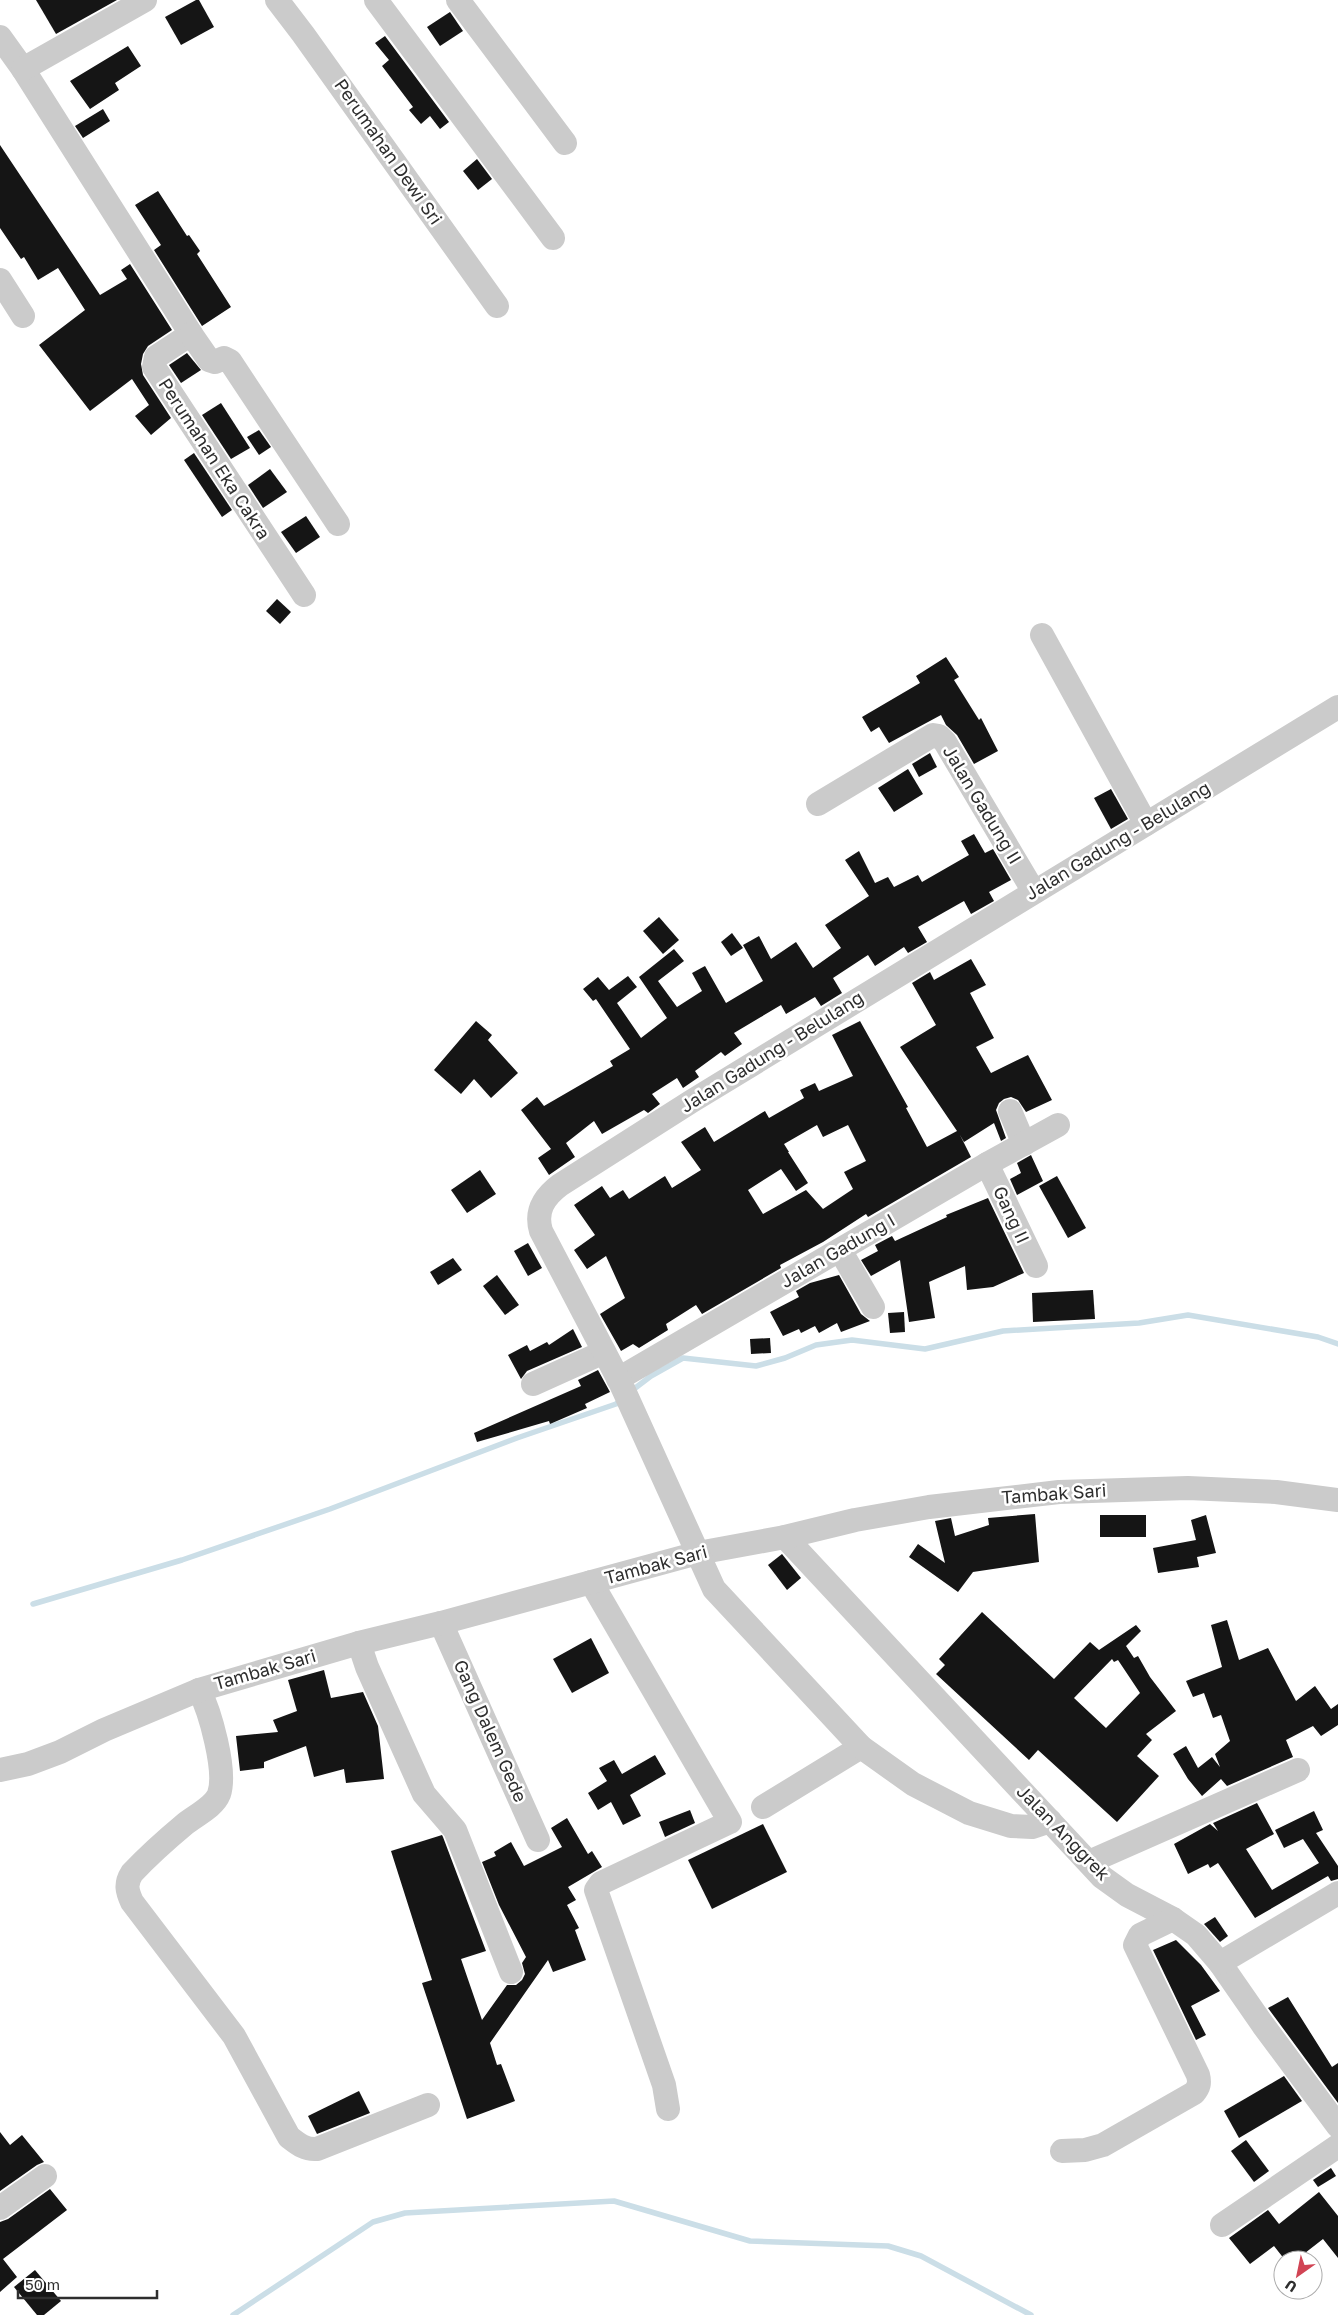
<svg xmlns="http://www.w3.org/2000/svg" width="1338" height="2315" viewBox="0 0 1338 2315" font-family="'Golos Text',sans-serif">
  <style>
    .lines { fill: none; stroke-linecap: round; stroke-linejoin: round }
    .stream { stroke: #cbdee7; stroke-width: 5.5 }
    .building { fill: #151515; fill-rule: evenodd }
    .minor { stroke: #cbcbcb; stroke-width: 24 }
    .labels { text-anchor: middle; stroke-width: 5; stroke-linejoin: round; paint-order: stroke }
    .street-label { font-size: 18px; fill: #2e2e2e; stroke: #fff }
  </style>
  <rect width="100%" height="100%" fill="#fff"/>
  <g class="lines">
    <g class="stream">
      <path d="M630,1392L651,1376L683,1358L756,1366L785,1358L816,1345L852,1340L925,1349L1003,1331L1139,1323L1188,1315L1318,1337L1338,1344"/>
      <path d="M33,1604L182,1560L330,1509L517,1438L616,1404L621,1400"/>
      <path d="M233,2315L373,2222L405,2213L614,2201L750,2241L888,2246L921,2256L1031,2315"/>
    </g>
  </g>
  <g class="building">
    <path d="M36,0H117L56,34Z"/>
    <path d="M196,0H199L214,27L181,45L165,17Z"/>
    <path d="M450,12L463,31L440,46L427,27Z"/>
    <path d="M385,36L449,122L440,129L430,116L421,124L409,110L413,107L382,66L389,60L375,43Z"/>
    <path d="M128,46L141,66L115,83L119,90L90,109L70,81Z"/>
    <path d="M103,109L110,121L83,138L75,126Z"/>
    <path d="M0,145L100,295L127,279L121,270L130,264L172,330L148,346L143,354L141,364L143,375L171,418L151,435L135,416L149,405L132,379L90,411L39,345L85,310L58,268L38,280L24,257L21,259L0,228Z"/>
    <path d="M477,159L492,179L478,190L463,171Z"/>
    <path d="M158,191L187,236L189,235L200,251L197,254L231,307L202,326L154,250L161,245L135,205Z"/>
    <path d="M187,353L201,370L181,383L169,365Z"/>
    <path d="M221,403L250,448L231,459L202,415Z"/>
    <path d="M259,430L271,447L259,455L247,437Z"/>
    <path d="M194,453L232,510L222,517L184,460Z"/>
    <path d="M270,469L287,492L263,508L248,485Z"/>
    <path d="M306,516L320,537L296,553L281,532Z"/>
    <path d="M277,599L291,612L280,624L266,611Z"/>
    <path d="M946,657L959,677L954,680L979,720L981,718L998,751L974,764L957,735L946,725L941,715L889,743L879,727L871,732L862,717L920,683L916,676Z"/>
    <path d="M930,753L937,767L919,777L912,764Z"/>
    <path d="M908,769L923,794L894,812L878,788Z"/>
    <path d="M1111,789L1128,819L1111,829L1094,798Z"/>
    <path d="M974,834L985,853L993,849L1011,880L989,892L994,901L971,914L964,901L918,927L927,942L908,953L904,947L875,966L868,955L833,978L842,993L821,1006L815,997L786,1014L781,1005L734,1033L742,1044L725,1056L721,1052L695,1071L699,1077L683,1088L677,1078L652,1094L660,1104L648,1113L644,1110L602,1134L594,1121L566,1143L575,1157L549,1175L538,1158L551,1149L521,1110L537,1097L544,1106L613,1066L610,1061L630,1049L596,999L593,1001L583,989L598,977L609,990L628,976L637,987L617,1003L641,1038L667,1018L639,977L674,949L684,961L658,981L677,1007L702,991L692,973L705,966L726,1003L763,981L743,945L759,936L771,959L796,942L813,968L841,948L825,925L869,896L845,860L859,851L875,883L888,877L894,887L918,875L922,882L969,855L961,841Z"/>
    <path d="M659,917L679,940L663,954L643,931Z"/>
    <path d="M732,933L743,948L731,956L721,942Z"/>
    <path d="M971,959L986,985L970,993L994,1038L976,1047L991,1073L1028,1055L1052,1100L1026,1112L1018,1100L1011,1097L1004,1099L999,1103L996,1110L1006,1138L1001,1141L994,1123L964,1142L960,1135L971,1157L868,1217L866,1214L823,1242L780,1265L781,1268L702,1314L696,1305L666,1324L668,1330L639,1348L633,1344L621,1351L600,1314L625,1298L606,1256L587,1269L574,1250L595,1235L574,1205L602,1186L610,1198L623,1190L629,1199L665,1176L672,1188L701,1170L681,1142L705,1127L714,1142L765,1111L769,1118L804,1098L800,1090L815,1083L819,1091L853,1076L832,1035L860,1021L908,1107L906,1108L927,1147L957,1131L900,1047L936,1025L912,983L930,972L934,980ZM817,1125L823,1137L848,1125L866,1161L844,1172L853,1189L823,1209L806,1190L763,1214L748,1190L781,1169L796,1191L808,1183L788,1152H789L784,1144Z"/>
    <path d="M476,1021L492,1035L488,1040L518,1073L491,1098L474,1079L461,1094L434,1070Z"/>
    <path d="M1031,1155L1043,1181L1017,1195L1010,1179L1021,1173L1017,1163Z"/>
    <path d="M480,1170L496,1194L467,1213L451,1190Z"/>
    <path d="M1057,1176L1086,1228L1068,1238L1039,1186Z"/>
    <path d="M988,1198L1024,1273L993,1287L967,1290L965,1266L929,1282L935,1318L909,1322L900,1260L871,1276L861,1260L878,1251L875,1245L892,1236L895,1241L947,1217L946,1215Z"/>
    <path d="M528,1243L542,1268L528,1276L514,1251Z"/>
    <path d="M453,1258L462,1270L438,1285L430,1272Z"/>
    <path d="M497,1275L519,1305L505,1315L483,1286Z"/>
    <path d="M839,1275L861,1314L870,1321L841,1332L837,1323L819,1333L815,1326L801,1333L799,1329L783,1336L770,1312L799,1297L796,1291L810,1283Z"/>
    <path d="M1093,1290L1095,1319L1033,1322L1032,1293Z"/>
    <path d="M904,1312L905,1332L890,1333L888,1313Z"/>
    <path d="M573,1329L582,1347L527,1371L521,1379L508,1355L527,1345L530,1351L547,1342L549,1345Z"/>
    <path d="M770,1338L771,1353L751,1354L750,1339Z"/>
    <path d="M598,1370L610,1392L585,1404L587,1408L550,1424L549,1421L477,1442L474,1433L581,1386L578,1380Z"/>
    <path d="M1035,1514L1039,1562L973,1572L958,1592L909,1557L918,1544L945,1563L935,1521L951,1518L955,1536L989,1525L988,1518Z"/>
    <rect x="1100" y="1515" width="46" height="22"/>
    <path d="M1206,1515L1216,1553L1197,1557L1199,1567L1158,1573L1153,1548L1196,1540L1191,1520Z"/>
    <path d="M782,1554L801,1578L787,1590L768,1565Z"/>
    <path d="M982,1612L1054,1679L1090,1642L1099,1650L1136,1625L1141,1631L1126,1646L1134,1658L1138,1656L1150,1677L1176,1711L1146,1734L1152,1740L1137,1756L1159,1776L1117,1822L1038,1750L1029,1760L936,1674L945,1665L939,1659ZM1112,1659L1114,1662L1118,1660L1140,1693L1106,1728L1074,1698Z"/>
    <path d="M1227,1620L1239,1660L1268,1648L1296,1701L1315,1686L1331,1709L1338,1704V1725L1321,1736L1313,1726L1286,1740L1293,1757L1227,1786L1221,1779L1202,1796L1188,1779L1173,1754L1186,1746L1198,1768L1212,1757L1220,1767L1215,1754L1230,1741L1221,1715L1213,1718L1204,1693L1193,1697L1186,1681L1222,1667L1211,1625Z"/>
    <path d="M591,1638L609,1673L572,1693L553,1659Z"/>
    <path d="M324,1670L331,1698L363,1692L378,1726L384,1779L346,1783L344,1769L314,1777L306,1746L264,1762V1768L240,1771L236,1736L278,1732L273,1720L297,1711L288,1680Z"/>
    <path d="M655,1755L666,1774L630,1795L641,1816L623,1825L611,1802L598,1810L588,1793L607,1781L599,1768L614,1760L622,1774Z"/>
    <path d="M1257,1803L1274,1834L1246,1849L1272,1890L1319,1863L1303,1839L1284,1848L1275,1830L1314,1811L1323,1830L1316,1833L1338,1866V1879L1331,1881L1328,1876L1255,1918L1218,1863L1210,1868L1208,1864L1188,1874L1174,1844L1210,1824L1218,1831L1213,1823Z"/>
    <path d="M690,1810L695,1823L665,1837L659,1822Z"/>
    <path d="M567,1818L588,1854L592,1851L602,1867L568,1887L576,1900L567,1905L579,1928L575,1930L586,1960L553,1972L548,1960L490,2043L497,2065L501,2064L515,2101L467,2119L422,1983L432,1980L391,1851L442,1835L443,1837L486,1951L461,1959L482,2020L507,1985H516L522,1980L525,1974L522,1963L526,1957L499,1905L482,1862L496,1856L494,1852L511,1842L524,1866L562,1847L551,1828Z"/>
    <path d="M763,1824L787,1872L712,1909L688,1860Z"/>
    <path d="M1215,1917L1228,1936L1220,1942L1204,1924Z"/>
    <path d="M1176,1940L1201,1965L1220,1991L1191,2006L1206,2035L1196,2040L1153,1950Z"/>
    <path d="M1288,1997L1332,2067L1338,2063V2103L1268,2008Z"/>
    <path d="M1284,2076L1302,2101L1239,2138L1224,2111Z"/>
    <path d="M359,2091L370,2113L317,2134L308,2116Z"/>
    <path d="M0,2132L10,2145L22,2135L44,2162L37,2165L0,2191Z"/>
    <path d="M1246,2140L1269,2171L1254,2182L1231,2151Z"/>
    <path d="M1331,2168L1336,2176L1318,2187L1313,2180Z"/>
    <path d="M50,2189L67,2210L3,2259L17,2277L0,2292V2222L8,2219Z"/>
    <path d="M1319,2192L1338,2216V2258L1323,2239L1296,2260H1285L1274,2246L1250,2264L1229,2238L1268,2210L1279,2224Z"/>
    <path d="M35,2270L61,2301L44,2315H37L14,2287Z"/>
  </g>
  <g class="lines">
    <g class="minor">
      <path d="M277,0L303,34L497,306"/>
      <path d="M376,0L553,238"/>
      <path d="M458,0L565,143"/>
      <path d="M0,37L23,69L191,334L156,357L154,367L304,595"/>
      <path d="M23,69L145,0"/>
      <path d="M0,280L23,316"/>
      <path d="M191,334L209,360L215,362L224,358L230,361L338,524"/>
      <path d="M1042,635L1146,824"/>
      <path d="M818,804L933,735L939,736L945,742L1034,892"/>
      <path d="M1010,1111L1024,1144"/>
      <path d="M987,1164L1036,1266"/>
      <path d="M840,1250L873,1307"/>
      <path d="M618,1379L987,1164L1058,1125"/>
      <path d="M533,1384L604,1352"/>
      <path d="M785,1537L1102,1877L1127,1895L1173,1919L1196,1935L1220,1963L1263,2025L1338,2126"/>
      <path d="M591,1582L730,1822L601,1883L596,1890L664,2085L668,2109"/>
      <path d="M441,1623L538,1840"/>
      <path d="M359,1643L367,1667L424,1794L455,1830L511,1972"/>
      <path d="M199,1690C210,1711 227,1771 219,1794C214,1807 196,1815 185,1824C167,1839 148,1856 132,1873C125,1884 127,1891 132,1902L234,2036L289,2137C298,2144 305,2150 317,2149L428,2105"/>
      <path d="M0,1770L28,1764L60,1752L104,1730L199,1690L359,1643L441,1623L698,1553L785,1537L855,1520L929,1507L1059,1492L1188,1488L1276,1492L1338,1500"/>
      <path d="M763,1807L861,1747"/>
      <path d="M1050,1821L1032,1827L1011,1826L969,1813L913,1784L861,1747L714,1589L621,1384L541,1231C535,1211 544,1197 560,1185L692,1101L1338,707"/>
      <path d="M1089,1862L1298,1770"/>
      <path d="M1220,1963L1338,1893"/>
      <path d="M1062,2151L1085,2150L1103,2145L1194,2093C1199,2087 1200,2083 1198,2075L1135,1945L1140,1935L1173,1919"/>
      <path d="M0,2208L45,2176"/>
      <path d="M1222,2225L1338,2146"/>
    </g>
  </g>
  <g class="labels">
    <g class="street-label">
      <text transform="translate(388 152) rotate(55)" y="6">Perumahan Dewi Sri</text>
      <text transform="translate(214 459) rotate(57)" y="6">Perumahan Eka Cakra</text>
      <text transform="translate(982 805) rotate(59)" y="6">Jalan Gadung II</text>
      <text transform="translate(1118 841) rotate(-31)" y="6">Jalan Gadung - Belulang</text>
      <text transform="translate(772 1052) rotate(-32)" y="6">Jalan Gadung - Belulang</text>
      <text transform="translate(1011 1215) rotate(65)" y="6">Gang II</text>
      <text transform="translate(838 1251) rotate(-30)" y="6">Jalan Gadung I</text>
      <text transform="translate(1054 1494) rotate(-4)" y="6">Tambak Sari</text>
      <text transform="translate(656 1565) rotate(-15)" y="6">Tambak Sari</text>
      <text transform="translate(265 1670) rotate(-16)" y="6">Tambak Sari</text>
      <text transform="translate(490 1731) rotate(66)" y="6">Gang Dalem Gede</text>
      <text transform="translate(1063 1833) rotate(46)" y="6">Jalan Anggrek</text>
    </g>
  </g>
  <g transform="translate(1298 2275) rotate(213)"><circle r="24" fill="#ffffff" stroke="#ababab"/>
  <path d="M0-4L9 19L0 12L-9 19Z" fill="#d14454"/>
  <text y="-8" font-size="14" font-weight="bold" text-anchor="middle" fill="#2e2e2e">U</text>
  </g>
  <path d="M18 2290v8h139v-8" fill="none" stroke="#2e2e2e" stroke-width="2.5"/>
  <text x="25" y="2290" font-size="15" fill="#2e2e2e" stroke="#ffffff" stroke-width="4" paint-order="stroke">50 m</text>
</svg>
